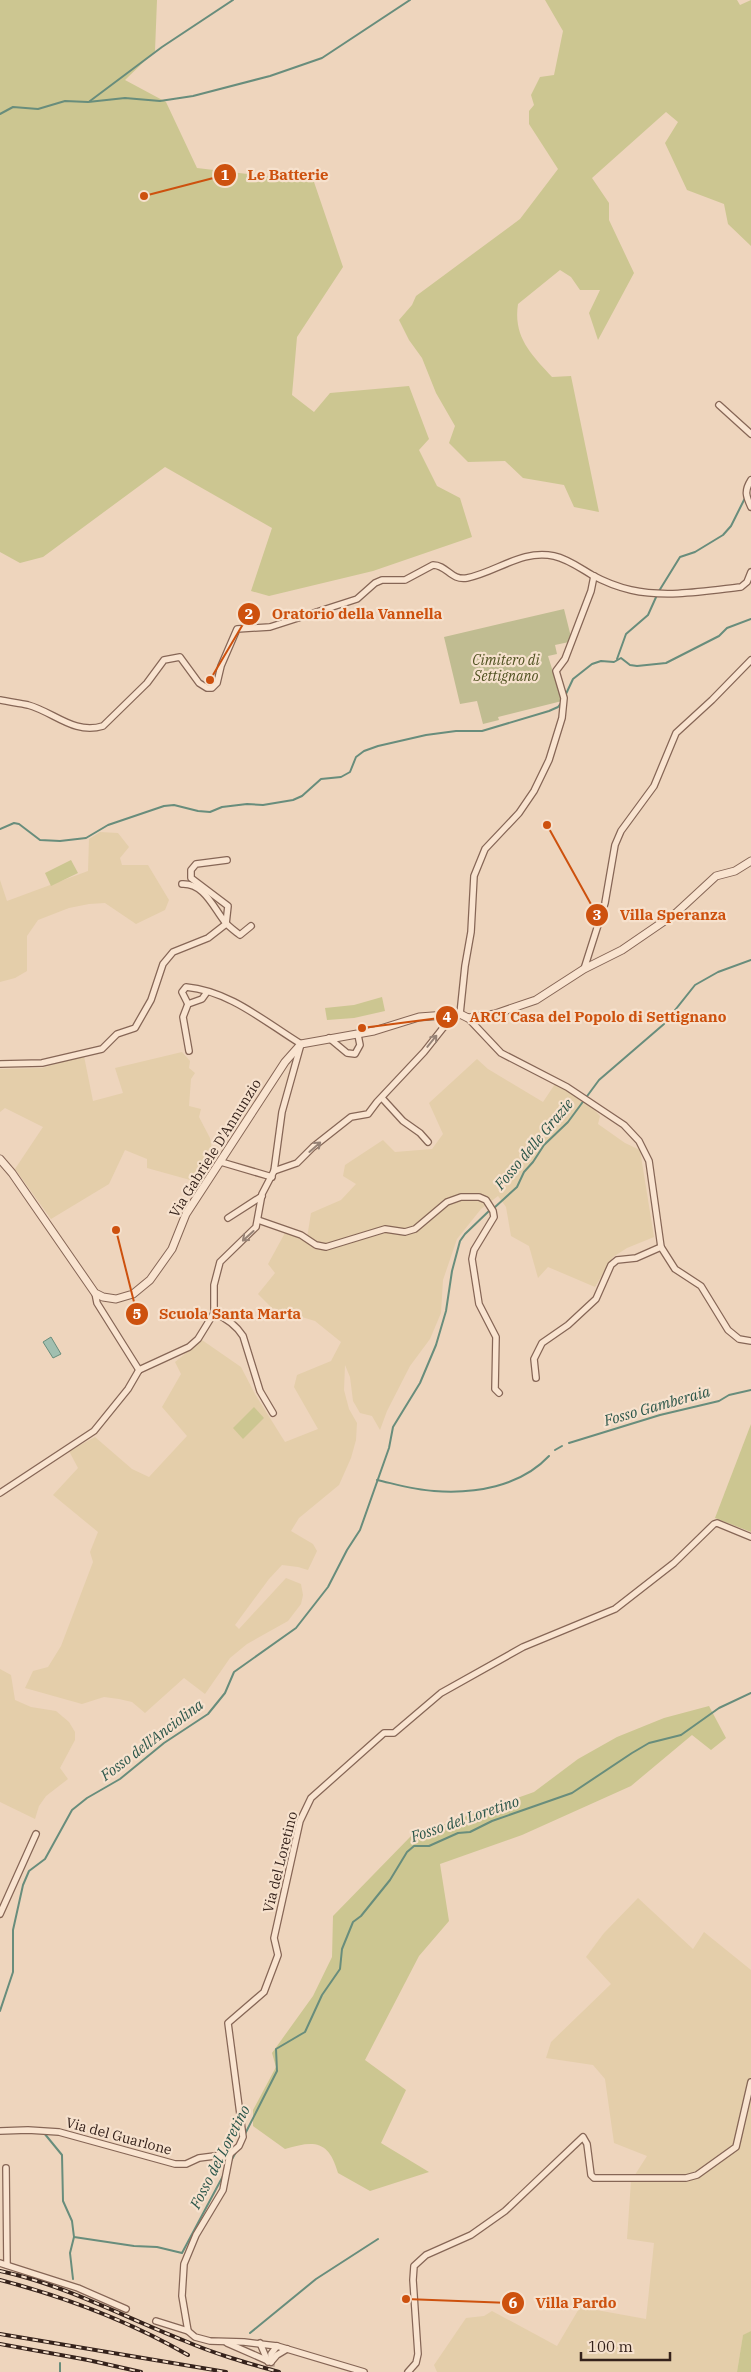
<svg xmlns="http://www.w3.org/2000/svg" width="751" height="2372" viewBox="0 0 751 2372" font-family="'IBM Plex Serif',serif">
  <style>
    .farmland { fill: #e4ceaa }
    .green { fill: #ccc691 }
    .cemetery { fill: #c0bc91 }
    .water { fill: #a1bfb0; stroke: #688d7c }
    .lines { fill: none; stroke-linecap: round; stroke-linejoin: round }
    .stream { stroke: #688d7c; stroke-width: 2 }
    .minor-tunnel { stroke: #c9b19d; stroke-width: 5.5; stroke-dasharray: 5.5 3; stroke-linecap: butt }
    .minor-casing { stroke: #866656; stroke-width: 8 }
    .tertiary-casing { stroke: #866656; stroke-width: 9 }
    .minor { stroke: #f9e4d0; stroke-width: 5.5 }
    .tertiary { stroke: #f9e4d0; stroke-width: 7 }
    .rail-casing { stroke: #35221b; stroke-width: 4 }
    .rail { stroke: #f6e1cd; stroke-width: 2; stroke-dasharray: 5.5; stroke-linecap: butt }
    .oneway { stroke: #978376 }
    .labels { text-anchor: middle; stroke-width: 4.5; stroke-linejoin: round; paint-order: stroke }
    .park-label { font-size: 14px; font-style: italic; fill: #505221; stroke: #f6e1cd }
    .street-label { font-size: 14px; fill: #35221b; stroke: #f6e1cd }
    .water-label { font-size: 15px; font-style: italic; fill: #2a5549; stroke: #f6e1cd }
    .leader { fill: none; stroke: #cd510e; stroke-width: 2 }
    .callout-dot { fill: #cd510e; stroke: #f6e1cd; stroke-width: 2 }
    .mark-label { font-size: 15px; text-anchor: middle; font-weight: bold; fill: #fff }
    .callout-label { font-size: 15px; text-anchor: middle; font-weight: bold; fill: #cd510e; stroke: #f6e1cd; stroke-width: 4.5; stroke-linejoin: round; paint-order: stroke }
  </style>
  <rect width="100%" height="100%" fill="#eed5bd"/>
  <g class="farmland">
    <path d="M100,832L118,833L129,847L120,858L122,865H148L169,900L165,910L136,924L105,903L89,904L69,908L38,920L27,936V971L15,978L0,982V880L7,901L88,871L89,839Z"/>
    <path d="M182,1052L190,1061L189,1068L195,1073L191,1079L189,1106L201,1109L199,1117L210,1138L214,1161L201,1183L147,1168V1159L125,1150L109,1184L51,1219L15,1169L43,1127L5,1108L0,1112V1069L42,1068L84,1056L93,1101L123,1093L115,1068Z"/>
    <path d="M477,1059L488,1069L543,1102L555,1084L583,1098L600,1116L598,1124L625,1143L640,1150L654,1237L627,1248L613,1257L595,1287L548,1267L538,1278L529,1246L511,1236L506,1207L498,1196L481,1209L457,1239L443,1280L441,1313L430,1339L410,1366L387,1411L380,1430L372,1416L360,1413L353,1401L350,1377L345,1365L344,1390L349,1409L357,1423L356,1440L351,1458L339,1485L299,1518L291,1531L313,1544L317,1551L308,1570L298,1567L282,1565L269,1579L235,1625L239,1629L286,1578L301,1584L303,1595L301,1604L288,1621L247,1644L230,1658L205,1694L184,1678L145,1713L132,1702L119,1699L104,1697L82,1704L25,1688L33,1671L48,1667L61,1646L93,1562L90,1552L98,1532L53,1495L78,1468L69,1451L95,1437L132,1469L149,1477L187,1436L162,1407L181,1374L175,1362L202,1340L241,1367L255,1394L285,1442L318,1429L294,1387L297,1375L331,1361L341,1342L315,1321L272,1308L258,1294L275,1273L268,1264L286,1231L307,1238L311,1213L341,1200L356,1184L343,1176L345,1165L383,1140L395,1152L432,1149L443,1134L429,1103Z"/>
    <path d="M0,1669L11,1675L15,1700L31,1707L56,1711L69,1722L75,1732V1740L60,1768L68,1779L46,1796L39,1806L35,1819L0,1802Z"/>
    <path d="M638,1898L693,1949L704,1932L751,1970V2331L743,2336L737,2372H437L434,2365L466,2318L484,2316L492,2311L557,2346L580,2307L646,2319L654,2243L627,2239L631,2181L647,2156L614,2143L605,2079L593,2065L546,2058L551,2042L611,1984L586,1957L604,1933Z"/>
  </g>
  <g class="green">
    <path d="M0,0H157L155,51L125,80L166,102L197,168L314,182L343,267L297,337L292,395L314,412L330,393L409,386L429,439L419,450L437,486L460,498L472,537L373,571L269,596L251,591L272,528L165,467L43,557L20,563L0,552Z"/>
    <path d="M545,0H737L740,5L751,0V246L728,224L724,204L687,190L665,143L678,122L666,112L592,178L609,203V220L634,273L598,340L589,313L600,290H580L571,277L560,270L518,304C513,337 531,354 552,377L571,376L599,512L574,507L564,485L523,478L505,461L468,462L449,443L455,426L436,393L422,358L409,340L399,320L412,305L416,296L520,219L558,169L529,124V111L534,105L531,95L540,77L554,75L563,31Z"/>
    <path d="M71,860L78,873L51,886L45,873Z"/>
    <path d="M382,997L385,1011L354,1018L327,1020L325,1008L354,1005Z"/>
    <path d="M254,1407L264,1418L243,1439L233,1428Z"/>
    <path d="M751,1424V1532L715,1518Z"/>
    <path d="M709,1706L726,1738L711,1750L692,1735L631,1786L522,1835L440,1864L449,1921L419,1956L365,2060L406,2090L381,2143L429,2172L370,2191L338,2173C329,2140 314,2140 285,2149L253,2126V2110L276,2067L272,2053L313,1996L332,1957L333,1916L411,1836L534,1792L578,1759L617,1737L664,1718Z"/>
    <path d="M751,2331V2372H737L743,2335Z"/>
  </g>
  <path class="cemetery" d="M564,609L571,637L569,642L555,645L557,654L548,656L562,701L498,717L499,720L483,724L477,701L460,704L444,637Z"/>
  <path class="water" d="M51,1337L61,1354L53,1358L43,1342Z"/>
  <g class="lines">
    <g class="stream">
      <path d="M90,101L162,47L233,0"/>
      <path d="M0,114L13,107L38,109L65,101L88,102L125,98L160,101L193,96L270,76L322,58L410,0"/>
      <path d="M659,591L680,557L695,552L723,535L731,526L745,498"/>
      <path d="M617,659L626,634L648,615L657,595"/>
      <path d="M565,696L573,679L592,664L601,661L614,662L621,658L630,665L637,666L666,663L719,636L727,628L751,619"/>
      <path d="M0,829L14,823L19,824L40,840L60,841L86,838L108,825L164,806L174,805L198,811L210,812L222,807L247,804L263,805L293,800L302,796L321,779L341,777L350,772L356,757L364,751L378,746L426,735L456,731H482L549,711L558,707L561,703"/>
      <path d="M494,1208L517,1187L524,1172L533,1162L544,1145L568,1122L599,1080L664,1024L695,985L718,972L751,960"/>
      <path d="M569,1443L660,1415L719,1401L729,1395L751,1390"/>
      <path d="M555,1450L562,1446"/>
      <path d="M377,1480C395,1484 415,1490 434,1491C474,1494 520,1487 549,1456"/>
      <path d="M0,2011L13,1972V1930L23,1885L29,1871L45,1859L72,1810L87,1798L120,1779L164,1743L208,1714L225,1693L234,1672L296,1628L328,1587L347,1550L360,1530L389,1448L393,1427L420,1383L436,1345L446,1311L452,1271L460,1241L465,1234L490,1210"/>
      <path d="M44,2133L62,2155L63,2201L72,2221L74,2237L70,2253L73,2279"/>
      <path d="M245,2134L277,2071L276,2049L305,2032L322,1995L340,1969L342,1949L353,1922L361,1916L390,1880L407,1852L414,1846H429L458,1833L470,1832L492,1821L572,1793L632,1753L649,1743L681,1735L719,1708L751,1693"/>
      <path d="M231,2161L236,2152"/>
      <path d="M74,2237L134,2246L157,2247L182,2253L223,2176"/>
      <path d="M250,2333L316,2279L378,2239"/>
      <path d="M60,2372V2363"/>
    </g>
    <path class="minor-tunnel" d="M271,2362L274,2372"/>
    <defs>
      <g id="minor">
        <path d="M719,405L751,434"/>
        <path d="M751,480C744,491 746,496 751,507"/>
        <path d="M0,700C9,702 19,703 28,705C54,712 74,735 103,726L147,683L164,660L180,657L199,683L207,688H212L217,683L221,666L237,629L270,627L357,599L375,583L382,580H405L433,565C447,565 451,581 467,578C497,572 522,549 554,556C568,559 580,568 592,575C603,581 618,587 631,590C666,598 706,591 741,587L747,582L751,572"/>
        <path d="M182,884C204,883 213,907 225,922C229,927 235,931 240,935L251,926"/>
        <path d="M226,924L228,906L191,878V870L196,864L227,860"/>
        <path d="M584,969L605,903L615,845L621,831L654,786L676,733L712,700L751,660"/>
        <path d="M468,1018L501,1053L567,1087L624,1125L639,1141L649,1161L661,1247L675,1269L701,1286L728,1330L739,1339L751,1341"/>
        <path d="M329,1038L347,1053L355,1054L360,1045L358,1035"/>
        <path d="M189,1051L183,1017L188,1004L202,999L207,992"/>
        <path d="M0,1064L42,1063L102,1049L117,1034L135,1028L151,1000L163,964L173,952L208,938L226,924"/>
        <path d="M382,1098L403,1121L420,1133L428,1142"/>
        <path d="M221,1162L272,1177"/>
        <path d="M274,1171L297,1163L313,1147L351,1117L368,1114L377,1102L424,1052L443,1028L460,1014L465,966L471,932L474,876L485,849L519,813L534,791L549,760L562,718L564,698L556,671L565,659L591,591L594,576"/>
        <path d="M228,1218L262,1196"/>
        <path d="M258,1220L301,1235L316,1245L326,1247L385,1229L405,1232L415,1229L447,1202L461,1197H479L486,1200L493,1211L494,1217L474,1250L472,1259L479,1304L496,1337L495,1389L499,1393"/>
        <path d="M95,1293L97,1303L139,1370"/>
        <path d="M214,1313C226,1318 236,1325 243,1336L260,1391L273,1413"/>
        <path d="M139,1370L189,1347L198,1339L214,1313V1285L220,1262L256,1227L262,1194L274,1171L282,1112L301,1044C265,1022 230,991 186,987L182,992L188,1004"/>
        <path d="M536,1378L534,1359L542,1343L568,1325L596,1299L611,1265L617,1260L636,1258L661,1247"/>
        <path d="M0,1493L94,1431L128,1389L139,1370"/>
        <path d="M0,1914L36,1834"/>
        <path d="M0,2131L28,2130L59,2132L175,2164H186L199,2158L230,2154"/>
        <path d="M6,2168L7,2265"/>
        <path d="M0,2263L78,2288L126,2309"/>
        <path d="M156,2321L188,2331"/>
        <path d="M227,2343L268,2361"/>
        <path d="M260,2343L268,2362"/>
        <path d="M271,2362L277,2355L287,2349"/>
        <path d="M271,2362V2354L277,2346"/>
        <path d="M364,2372L277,2346L244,2342L210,2341L195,2337L188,2331L182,2296L184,2264L196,2235L223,2190L230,2154L239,2146L243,2137L228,2023L264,1992L278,1955L274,1938L300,1821L311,1798L384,1733H394L441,1693L523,1647L615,1609L674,1563L714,1524L717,1523L751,1537"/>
        <path d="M408,2372L416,2363L418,2354L413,2280L414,2266L426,2255L471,2235L505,2211L583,2137L587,2144L591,2175L594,2178H686L697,2175L736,2147L751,2082"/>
      </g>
      <path id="tertiary" d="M0,1159L12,1173L95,1293L103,1297L116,1299L133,1294L150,1280L172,1249L186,1214L285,1062L301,1044L374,1031L419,1017L460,1014L468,1018L495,1014L536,1000L584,969L622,950L676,913L716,876L735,871L751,861"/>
    </defs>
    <use href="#minor" class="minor-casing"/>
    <use href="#tertiary" class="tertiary-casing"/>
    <use href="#minor" class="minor"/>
    <use href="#tertiary" class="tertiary"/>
    <defs>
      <g id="rail">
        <path d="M0,2271C65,2285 124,2317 185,2341C215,2354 247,2363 279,2372"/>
        <path d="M0,2280C65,2297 129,2321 188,2355"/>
        <path d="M0,2334L226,2372"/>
        <path d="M0,2344L88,2360L141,2372"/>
      </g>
    </defs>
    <use href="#rail" class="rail-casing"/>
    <use href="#rail" class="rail"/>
  </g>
  <defs><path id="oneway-shaft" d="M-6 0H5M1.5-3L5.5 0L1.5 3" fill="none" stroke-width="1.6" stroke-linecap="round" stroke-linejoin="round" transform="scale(1.25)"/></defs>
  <g class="oneway">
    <use href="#oneway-shaft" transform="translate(432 1041) rotate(-51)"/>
    <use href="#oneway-shaft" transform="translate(315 1147) rotate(-41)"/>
    <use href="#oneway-shaft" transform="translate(248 1236) rotate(138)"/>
  </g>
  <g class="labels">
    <g class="park-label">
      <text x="506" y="665">Cimitero di<tspan x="506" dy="16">Settignano</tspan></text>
    </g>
    <g class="street-label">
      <text transform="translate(215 1148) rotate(-58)" y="5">Via Gabriele D'Annunzio</text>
      <text transform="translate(280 1862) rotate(-76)" y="5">Via del Loretino</text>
      <text transform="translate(119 2136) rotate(15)" y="5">Via del Guarlone</text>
    </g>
    <g class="water-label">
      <text transform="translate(534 1144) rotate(-50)" y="5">Fosso delle Grazie</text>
      <text transform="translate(657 1406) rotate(-16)" y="5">Fosso Gamberaia</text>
      <text transform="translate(152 1740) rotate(-37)" y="5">Fosso dell'Anciolina</text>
      <text transform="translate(465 1819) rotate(-19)" y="5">Fosso del Loretino</text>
      <text transform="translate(220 2157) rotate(-63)" y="5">Fosso del Loretino</text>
    </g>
  </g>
  <path class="leader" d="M144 196L225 175M210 680L249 614M547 825L597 915M362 1028L447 1017M116 1230L137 1314M406 2299L513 2303"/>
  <g class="callout-dot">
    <circle cx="144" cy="196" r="5"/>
    <circle cx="210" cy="680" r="5"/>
    <circle cx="547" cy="825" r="5"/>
    <circle cx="362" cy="1028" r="5"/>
    <circle cx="116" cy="1230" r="5"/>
    <circle cx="406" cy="2299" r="5"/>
    <circle cx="225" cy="175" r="12"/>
    <circle cx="249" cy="614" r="12"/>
    <circle cx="597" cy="915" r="12"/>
    <circle cx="447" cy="1017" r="12"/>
    <circle cx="137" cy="1314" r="12"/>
    <circle cx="513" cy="2303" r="12"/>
  </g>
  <g class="mark-label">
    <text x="225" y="180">1</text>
    <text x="249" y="619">2</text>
    <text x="597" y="920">3</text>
    <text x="447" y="1022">4</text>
    <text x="137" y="1319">5</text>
    <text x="513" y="2308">6</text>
  </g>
  <g class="callout-label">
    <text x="288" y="180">Le Batterie</text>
    <text x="357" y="619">Oratorio della Vannella</text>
    <text x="673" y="920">Villa Speranza</text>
    <text x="598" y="1022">ARCI Casa del Popolo di Settignano</text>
    <text x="230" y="1319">Scuola Santa Marta</text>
    <text x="576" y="2308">Villa Pardo</text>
  </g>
  <path d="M581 2352v8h89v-8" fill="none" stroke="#35221b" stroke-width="2.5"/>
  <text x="588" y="2352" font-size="15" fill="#35221b" stroke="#f6e1cd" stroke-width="4" paint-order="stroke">100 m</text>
</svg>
